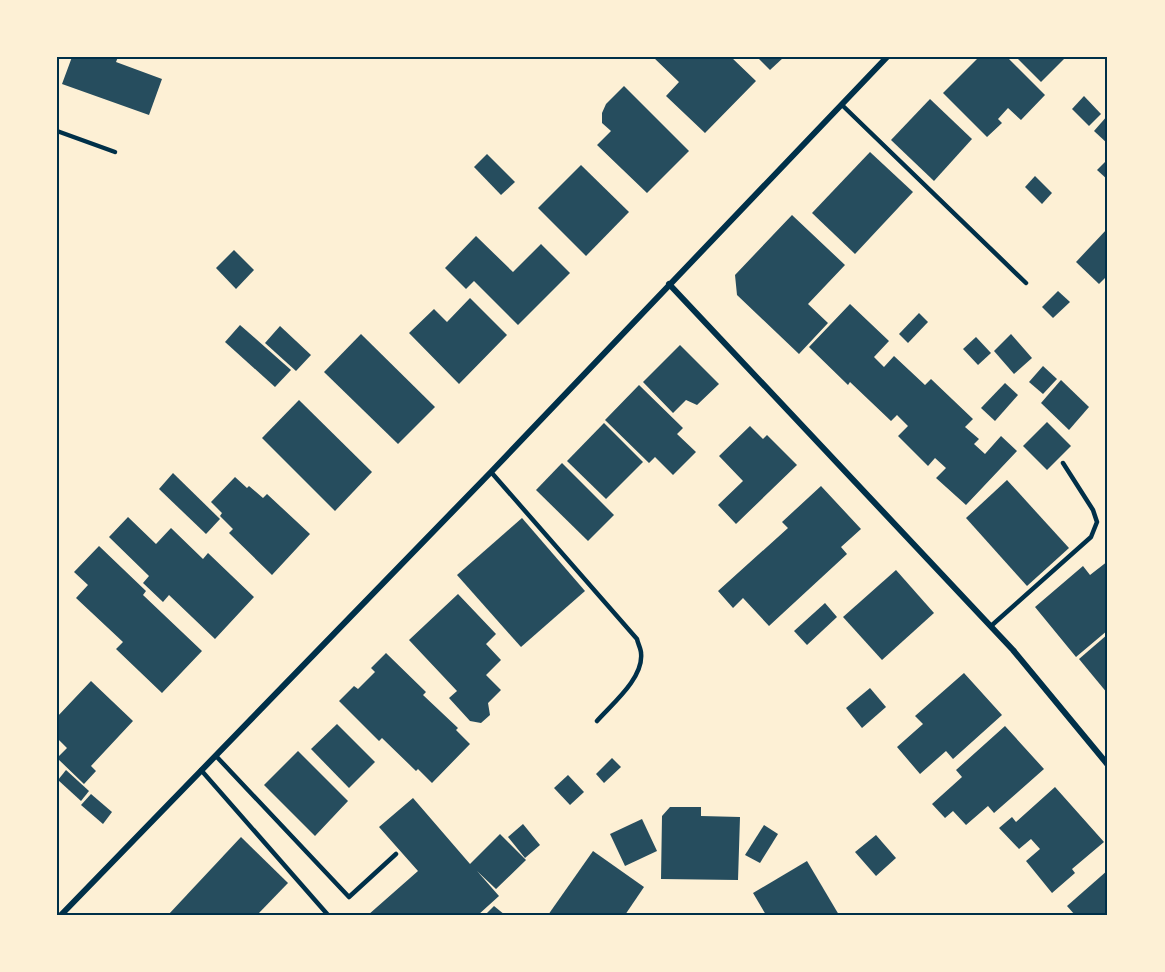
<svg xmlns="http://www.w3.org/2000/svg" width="1165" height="972" viewBox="0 0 1165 972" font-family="Signika,sans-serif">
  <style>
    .building { fill: #264d5e }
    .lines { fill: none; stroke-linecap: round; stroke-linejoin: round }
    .service { stroke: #003049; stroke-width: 4.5 }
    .minor { stroke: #003049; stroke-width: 6 }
    .neatline { fill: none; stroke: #003049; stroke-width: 2 }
  </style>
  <rect width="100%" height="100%" fill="#fdf0d5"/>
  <g class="building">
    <path d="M72,57H118L116,62L162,79L149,115L62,84Z"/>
    <path d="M653,57H731L756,81L705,133L666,96L679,82Z"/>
    <path d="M757,57H784L770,70Z"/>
    <path d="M979,57H1007L1045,95L1021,120L1008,108L998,119L1002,123L987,137L943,93Z"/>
    <path d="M1016,57H1066L1041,82Z"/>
    <path d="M624,86L689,151L647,193L597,145L611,131L602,123V113L606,104Z"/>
    <path d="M1084,96L1101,114L1089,126L1072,109Z"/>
    <path d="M930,99L972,139L934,181L891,140Z"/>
    <path d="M1108,115V144L1094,131Z"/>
    <path d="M870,152L913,192L855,254L812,213Z"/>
    <path d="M487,154L515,182L501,195L474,167Z"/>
    <path d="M1108,159V180L1097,170Z"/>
    <path d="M581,165L629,212L586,256L538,208Z"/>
    <path d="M1035,176L1052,193L1042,204L1025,187Z"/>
    <path d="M792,215L845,265L808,304L828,323L799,354L737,295L735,275Z"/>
    <path d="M1107,229L1108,231V275L1099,284L1076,262Z"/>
    <path d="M476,236L513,272L541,244L570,273L518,325L474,281L466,289L445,268Z"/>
    <path d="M234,250L254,270L236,289L216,268Z"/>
    <path d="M1058,291L1070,302L1053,318L1042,307Z"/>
    <path d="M470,298L507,335L459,384L409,333L434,309L447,322Z"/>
    <path d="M850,304L889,341L874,357L884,367L894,356L925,385L931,379L973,419L965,427L979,439L974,444L985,454L1001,436L1017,451L966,505L936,478L946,468L935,458L928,466L898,436L908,426L897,415L891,421L850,382L848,385L809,347Z"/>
    <path d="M919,313L928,322L908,343L899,334Z"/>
    <path d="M240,325L291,370L275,387L225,342Z"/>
    <path d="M280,326L311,355L296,371L265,343Z"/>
    <path d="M361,334L435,407L398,444L324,372Z"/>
    <path d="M1011,334L1032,358L1014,374L994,351Z"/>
    <path d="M976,337L991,353L978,365L963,349Z"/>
    <path d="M680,345L719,384L697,405L686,400L673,413L643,382Z"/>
    <path d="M1043,366L1057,379L1043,394L1029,382Z"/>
    <path d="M1061,380L1089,407L1069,430L1041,403Z"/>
    <path d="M1005,383L1018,395L995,421L981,408Z"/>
    <path d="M639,385L683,428L677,434L696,452L673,475L655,457L649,463L605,420Z"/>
    <path d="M299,400L372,472L335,511L262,438Z"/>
    <path d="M1047,422L1071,446L1047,470L1023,446Z"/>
    <path d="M604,423L643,462L606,499L567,461Z"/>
    <path d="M750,426L763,439L767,435L797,465L736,524L718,505L743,481L719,456Z"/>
    <path d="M562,463L614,515L588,541L536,490Z"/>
    <path d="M173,473L220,519L206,534L159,489Z"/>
    <path d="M235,477L247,488L249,486L263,498L267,494L310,534L272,575L229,533L233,529L220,516L222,513L211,502Z"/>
    <path d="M1007,480L1069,548L1027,586L966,518Z"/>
    <path d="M821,486L861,529L841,547L847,554L769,626L743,598L733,608L718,591L788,528L782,522Z"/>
    <path d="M128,517L156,544L171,528L203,559L208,553L254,597L215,639L169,595L163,602L143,583L149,576L109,537Z"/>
    <path d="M522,518L585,591L521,647L457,575Z"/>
    <path d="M99,546L146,591L143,595L202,651L162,693L116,649L123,642L76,598L88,585L74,572Z"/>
    <path d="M1108,561V630L1076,657L1035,607L1083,566L1090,575Z"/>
    <path d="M896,570L934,613L882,660L843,617Z"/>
    <path d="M458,594L496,634L486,644L501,660L486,675L501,690L488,703L490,715L481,723L470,721L449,698L457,691L409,640Z"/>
    <path d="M825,603L837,617L807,645L794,631Z"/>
    <path d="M1108,634V694L1079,659Z"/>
    <path d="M386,653L426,692L423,695L458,728L456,730L470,744L432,783L418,769L416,771L382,738L379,741L339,701L354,686L358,689L375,672L371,668Z"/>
    <path d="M964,673L1002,715L953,759L946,751L920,774L897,747L923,724L915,716Z"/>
    <path d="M91,681L133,721L91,766L96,771L84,784L57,758L67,748L57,738V717Z"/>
    <path d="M870,688L886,707L862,728L846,708Z"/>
    <path d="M337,724L375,762L349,788L311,749Z"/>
    <path d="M1005,726L1044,769L994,813L988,806L966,825L953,811L945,818L932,804L962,777L956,770Z"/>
    <path d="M298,751L348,801L315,836L264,785Z"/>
    <path d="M612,758L621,767L604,783L596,774Z"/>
    <path d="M66,770L89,791L81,801L58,780Z"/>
    <path d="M568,775L584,792L570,805L554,788Z"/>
    <path d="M1055,787L1104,842L1072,869L1075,873L1052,893L1026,861L1040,849L1031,839L1019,849L999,828L1012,817L1016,822Z"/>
    <path d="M91,794L112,812L103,824L81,805Z"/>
    <path d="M413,798L470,864L500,834L526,860L496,889L477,871L499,896L478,915H368L418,871L379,827Z"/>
    <path d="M670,807H701V816L740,817L738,880L661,879L662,816Z"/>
    <path d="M642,819L657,851L625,866L610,834Z"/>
    <path d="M523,824L540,845L525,858L508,837Z"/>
    <path d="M764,825L778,834L760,863L745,855Z"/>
    <path d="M876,835L896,858L876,876L855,852Z"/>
    <path d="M241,837L288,883L257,915H168Z"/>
    <path d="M593,851L644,887L625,915H548Z"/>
    <path d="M807,861L839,915H766L753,893Z"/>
    <path d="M1108,870V915H1075L1067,906Z"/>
    <path d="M494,906L505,915H485Z"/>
  </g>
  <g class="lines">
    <g class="service">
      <path d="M842,105L1026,283"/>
      <path d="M57,131L115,152"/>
      <path d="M491,472L637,639C638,644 641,649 641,653C644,678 612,704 597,721"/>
      <path d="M991,626L1091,537L1097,522L1093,510L1063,463"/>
      <path d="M216,756L349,897L396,854"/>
      <path d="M201,770L328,915"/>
    </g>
    <g class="minor">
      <path d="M669,284L1013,650L1108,765"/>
      <path d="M61,915L491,472L887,57"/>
    </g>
  </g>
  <rect width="1165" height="972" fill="none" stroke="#fdf0d5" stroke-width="117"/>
  <rect x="58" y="58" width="1048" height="856" class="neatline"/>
</svg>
